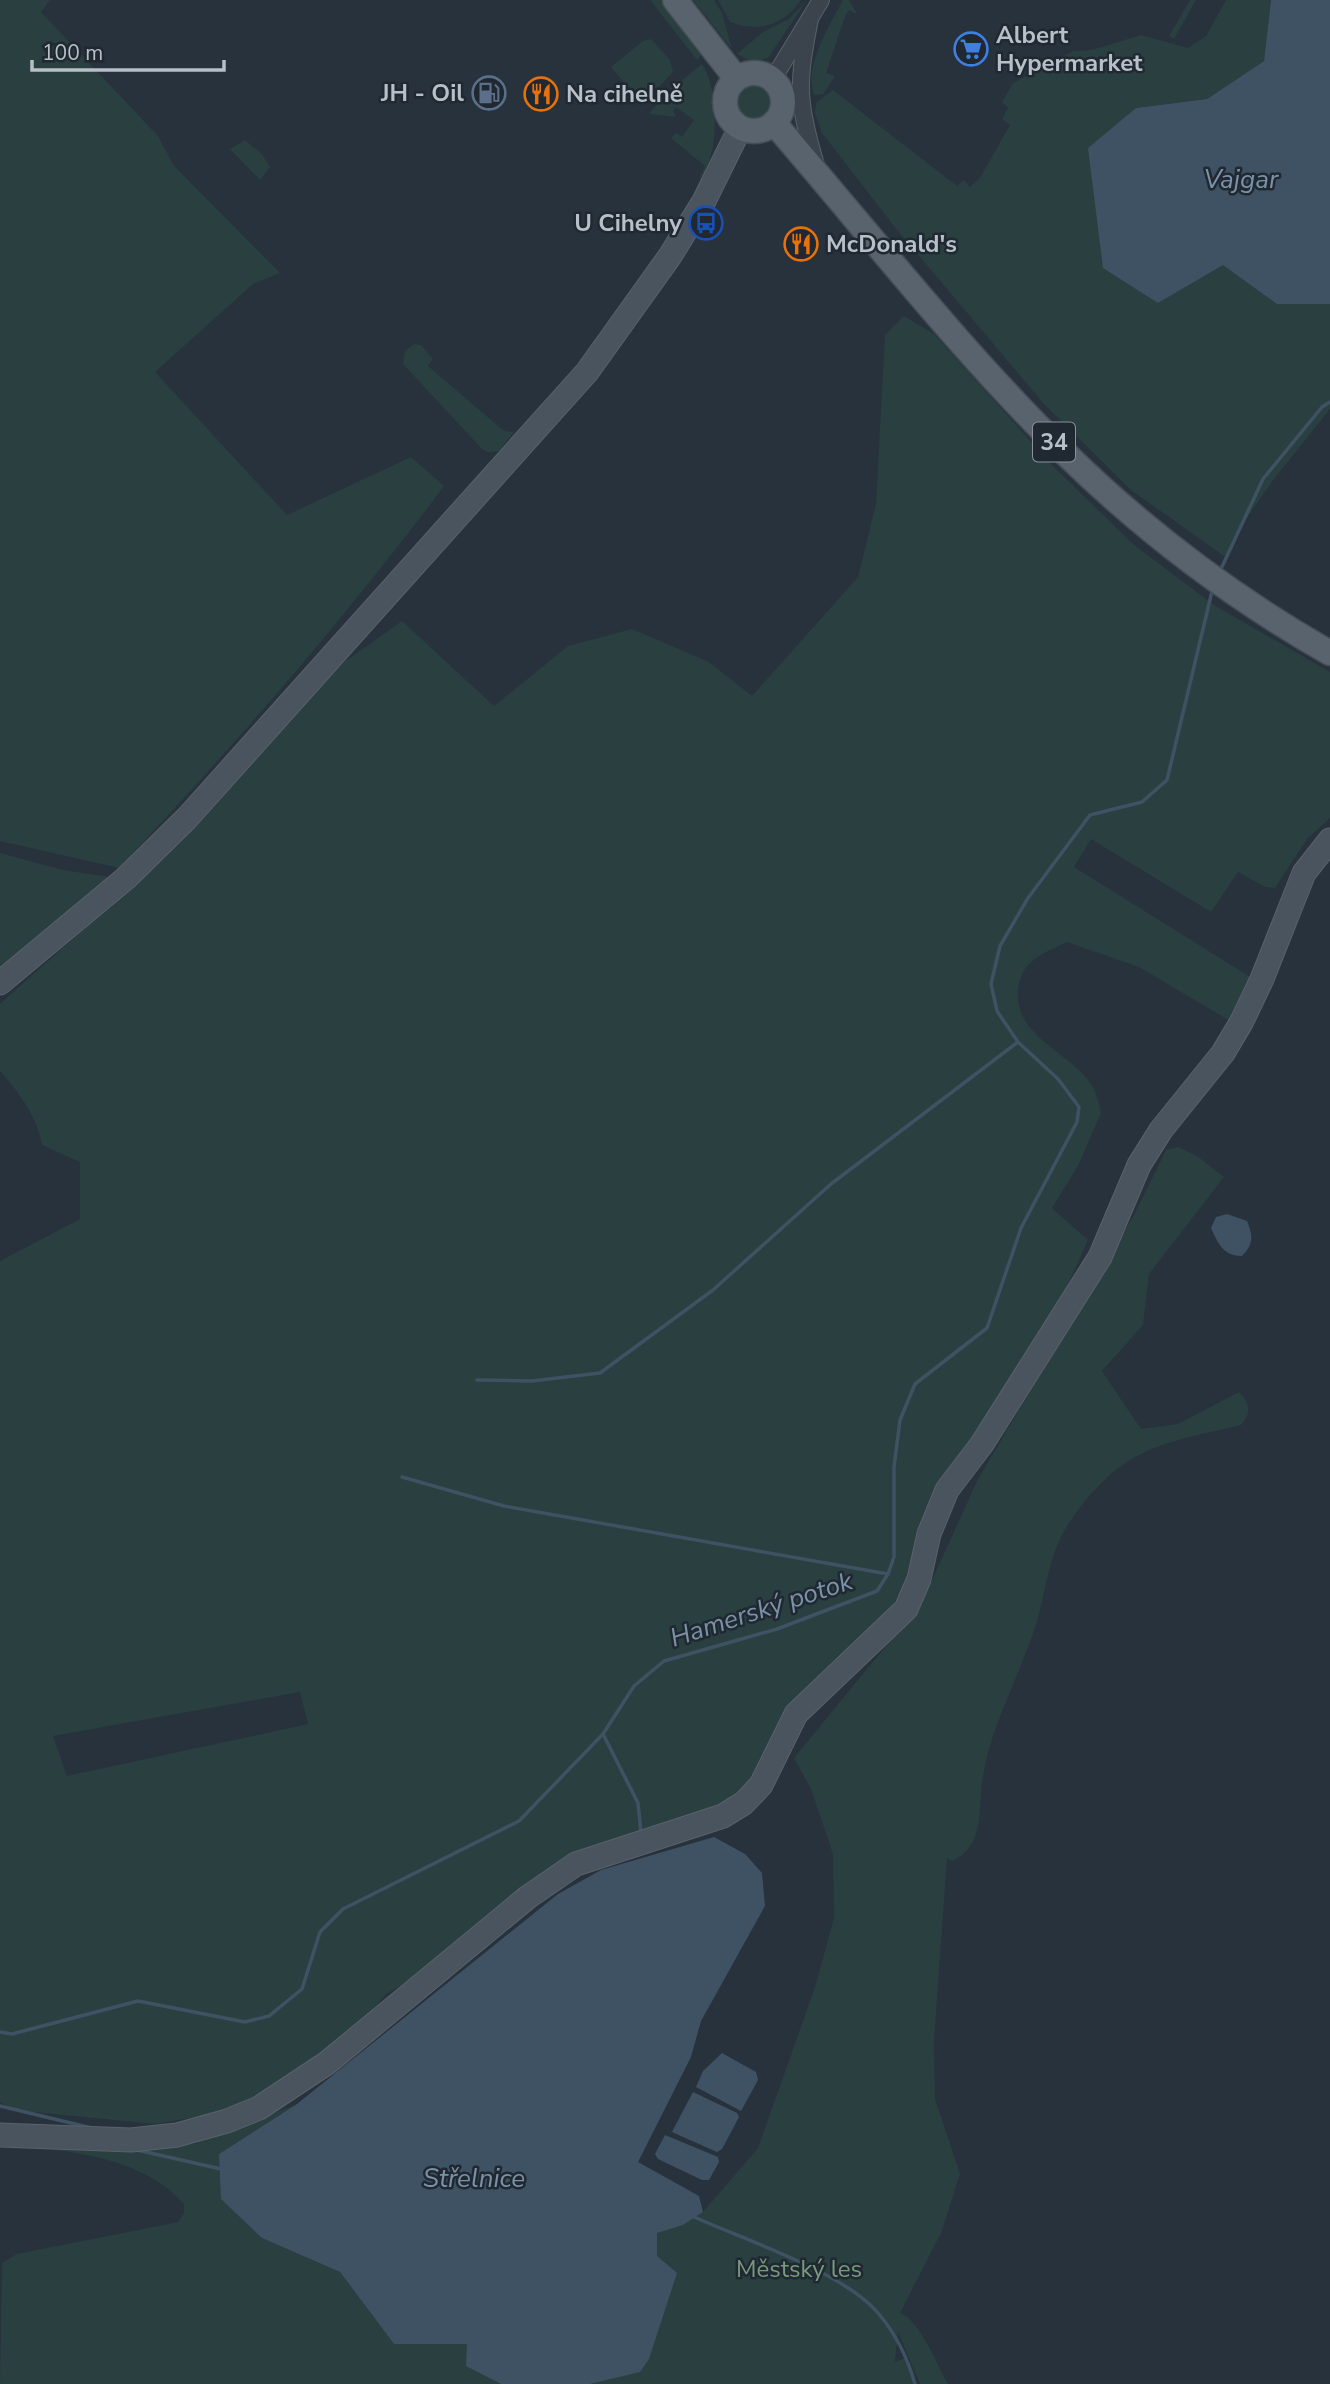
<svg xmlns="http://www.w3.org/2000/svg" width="1330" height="2384" viewBox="0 0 1330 2384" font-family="'Nunito Sans',sans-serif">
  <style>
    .green { fill: #2a3f3f; fill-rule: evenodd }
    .water { fill: #3f5264 }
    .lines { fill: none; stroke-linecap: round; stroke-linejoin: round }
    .stream { stroke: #3f5264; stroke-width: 3.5 }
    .street-casing { stroke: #59626b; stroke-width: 18 }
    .secondary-casing { stroke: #59626b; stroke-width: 25 }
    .primary-casing { stroke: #444d56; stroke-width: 27 }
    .street { stroke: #3b444d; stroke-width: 16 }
    .secondary { stroke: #4a545f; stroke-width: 23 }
    .primary { stroke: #59636d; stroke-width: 24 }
    .labels { text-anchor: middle; stroke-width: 5; stroke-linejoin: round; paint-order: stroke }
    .shield { fill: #202932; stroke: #8a929b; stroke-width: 2 }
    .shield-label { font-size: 23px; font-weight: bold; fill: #b7bfc8 }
    .poi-label { font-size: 24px; font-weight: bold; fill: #b7bfc8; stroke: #202932; text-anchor: start }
    .park-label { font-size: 24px; fill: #789b7d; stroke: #202932 }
    .water-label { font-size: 26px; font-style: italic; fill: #7b92a8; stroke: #202932 }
  </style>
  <rect width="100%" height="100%" fill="#27323d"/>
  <g class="green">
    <path d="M0,0H50L41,12L158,136L174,166L280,273L253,284L155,372L287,515L411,457L444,486C344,620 234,746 119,868L0,841Z"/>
    <path d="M650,0H663L701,53L698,61Z"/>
    <path d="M693,0H714L722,13L732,49Z"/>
    <path d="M718,0H801C785,25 757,33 730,22Z"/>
    <path d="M807,0L768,58L752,62L737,54L763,32L789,19Z"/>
    <path d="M843,0H849L857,14L849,10L845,16L826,73L835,76L823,94L814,95C803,66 830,25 843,0Z"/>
    <path d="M1190,0H1196L1174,39L1169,36Z"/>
    <path d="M1226,0H1271L1264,61L1207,99L1136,108L1158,303L1223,264L1277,304H1330V409L1274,479L1235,535L1227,558L1131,490L1044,404L894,226L822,133L815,113L816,103L833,90L957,186L964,180L970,187L980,178L1010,125L1002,119L1008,108L1002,102L1013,83L1073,51L1092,50L1141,35L1188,48L1206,36Z"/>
    <path d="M651,39L670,60L673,72L649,97L643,90L633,93L611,67L643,41Z"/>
    <path d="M702,64C719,89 721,158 698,181L705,166L671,138L676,133L682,137L694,120L676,107L673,111L676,117L649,114L664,95Z"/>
    <circle cx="755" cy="102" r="18"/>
    <path d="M245,140L262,154L270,167L260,180L230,149Z"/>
    <path d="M904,316L934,334L1054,467L1133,544L1214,605L1330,672V818L1307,839L1275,888L1265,887L1238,872L1211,912L1091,839L1074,867L1252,978L1230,1021L1139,967L1067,942C1042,954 1020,961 1018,992C1015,1038 1073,1053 1093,1087C1097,1095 1099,1105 1101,1113L1078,1166L1052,1208L1088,1240L1058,1307L883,1623L754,1779L712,1815L584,1859L423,1974L386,1994L363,2022L280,2084L220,2113L155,2124L14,2110L0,2102V1261L80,1219V1162L42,1145C38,1118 18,1091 0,1071V1004L150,870L343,663L402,621L494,706L568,646L632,629L709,662L752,696L858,577L876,504L885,335ZM300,1692L308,1724L67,1776L53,1736Z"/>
    <path d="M414,344L421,345L433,359L428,366L504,431L514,432L499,451L488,452L482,449L403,364L405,351Z"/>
    <path d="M0,853L63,870L110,877L0,968Z"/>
    <path d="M1178,1147L1197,1156L1224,1177L1149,1274L1143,1325L1102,1371L1141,1429L1178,1424L1239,1392C1250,1402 1252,1413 1241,1425C1200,1435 1151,1442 1117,1469C1095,1487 1073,1513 1060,1539C1048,1565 1045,1593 1037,1621C1022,1671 991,1725 983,1776C979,1795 982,1816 976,1834C971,1847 964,1856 952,1861L947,1858L934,2040L935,2099L960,2174L941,2233L900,2313C920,2320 937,2365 948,2384H920L898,2332L895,2362L905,2358L916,2384H590L639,2372L657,2256V2232L683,2225L703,2212L758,2148L815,1987L834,1918L833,1854L811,1789L794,1758L922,1602L978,1479L1133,1217L1166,1150Z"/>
    <path d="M297,2104L219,2154L262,2238L340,2272L394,2344H468L467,2366L501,2384H0L2,2263L17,2254L178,2222L184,2213V2204C140,2154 62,2150 0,2145L111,2150L195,2144Z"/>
  </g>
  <g class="water">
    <path d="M1271,0H1330V304H1277L1223,265L1158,303L1103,268L1088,148L1136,108L1207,99L1264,61Z"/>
    <path d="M1227,1214L1247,1221C1253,1236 1254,1244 1242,1256C1223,1256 1218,1243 1211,1228L1216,1217Z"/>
    <path d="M714,1837L745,1854L762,1873L765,1906L701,2021L691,2057L638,2162L699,2196L703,2212L683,2225L657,2233V2256L677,2273L649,2359L640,2372L590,2384H501L466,2366L467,2344H394L340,2272L262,2238L221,2199L219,2154L297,2104L558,1894L601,1870Z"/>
    <path d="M722,2053L756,2072L758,2080L741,2111L696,2087L703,2071Z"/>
    <path d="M693,2092L737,2113L739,2117L722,2149L717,2152L672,2132Z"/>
    <path d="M665,2135L718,2157L719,2162L709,2180H702L658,2159L655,2154Z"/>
  </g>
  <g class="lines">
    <g class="stream">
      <path d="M1220,571L1263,479L1322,407L1330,402"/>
      <path d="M477,1380L532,1381L600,1373L713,1290L831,1184L1018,1042"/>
      <path d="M402,1477L504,1506L888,1574"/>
      <path d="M603,1734L638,1803L641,1833"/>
      <path d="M0,2032L12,2034L138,2001L245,2022L269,2016L302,1989L320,1932L343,1909L519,1821L603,1734L634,1686L664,1661L777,1629L877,1591L888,1574L894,1557V1467L900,1420L915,1384L987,1328L1021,1228L1077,1122L1079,1107L1058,1079L1018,1042L997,1011L991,984L1000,946L1028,898L1090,815L1142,802L1167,780L1213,587"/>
      <path d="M0,2106L100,2130"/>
      <path d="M137,2150L221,2169"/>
      <path d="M692,2216C742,2239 844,2272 878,2313C895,2333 908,2359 915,2384"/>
    </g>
    <defs>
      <g id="street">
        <path d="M810,19C797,84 797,101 816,165"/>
        <path d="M773,79L821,0"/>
      </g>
      <g id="secondary">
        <path d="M0,983L126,878L187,818L587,372L670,256L704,201L740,128"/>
        <path d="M0,2135L131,2140L177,2135L227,2121L259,2108L327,2063L528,1897L576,1864L723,1816L744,1803L761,1785L796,1714L906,1609L919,1579L929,1534L947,1490L982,1444L1100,1257L1139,1165L1161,1130L1223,1053L1242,1021L1262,979L1304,873L1330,840"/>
      </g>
      <g id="primary">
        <path d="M675,0L736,78"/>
        <circle cx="754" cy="102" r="29"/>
        <path d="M774,123C871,235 962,353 1068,456C1147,533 1235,599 1330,653"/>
      </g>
    </defs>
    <use href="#street" class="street-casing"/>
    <use href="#secondary" class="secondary-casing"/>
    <use href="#primary" class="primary-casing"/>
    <use href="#street" class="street"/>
    <use href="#secondary" class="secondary"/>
    <use href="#primary" class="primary"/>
  </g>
  <defs>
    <symbol id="supermarket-ring" viewBox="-11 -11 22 22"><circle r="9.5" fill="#202932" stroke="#3f7fe0" stroke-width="1.5"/><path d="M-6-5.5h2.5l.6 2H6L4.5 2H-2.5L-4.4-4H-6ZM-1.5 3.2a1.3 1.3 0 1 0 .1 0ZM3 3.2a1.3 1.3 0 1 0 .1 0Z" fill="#3f7fe0"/></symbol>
    <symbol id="fuel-ring" viewBox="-11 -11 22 22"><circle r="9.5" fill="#202932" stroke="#5c6f8a" stroke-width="1.5"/><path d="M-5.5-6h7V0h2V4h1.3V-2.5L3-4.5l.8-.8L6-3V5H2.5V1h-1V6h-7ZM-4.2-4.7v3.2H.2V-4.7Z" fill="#5c6f8a"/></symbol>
    <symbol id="restaurant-ring" viewBox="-11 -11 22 22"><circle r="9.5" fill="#202932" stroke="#e8710a" stroke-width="1.5"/><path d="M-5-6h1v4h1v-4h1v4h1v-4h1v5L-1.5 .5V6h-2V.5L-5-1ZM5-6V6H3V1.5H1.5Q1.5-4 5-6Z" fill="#e8710a"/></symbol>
    <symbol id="bus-ring" viewBox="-11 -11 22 22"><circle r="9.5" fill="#202932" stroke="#1a4fb4" stroke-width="1.5"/><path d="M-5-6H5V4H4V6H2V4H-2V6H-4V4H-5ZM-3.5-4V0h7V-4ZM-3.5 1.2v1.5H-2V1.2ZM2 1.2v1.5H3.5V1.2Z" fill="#1a4fb4"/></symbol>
  </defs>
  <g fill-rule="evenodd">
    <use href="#supermarket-ring" x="952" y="30" width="38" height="38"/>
    <use href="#fuel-ring" x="470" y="74" width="38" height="38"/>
    <use href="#restaurant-ring" x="522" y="75" width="38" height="38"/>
    <use href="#bus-ring" x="687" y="204" width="38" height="38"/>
    <use href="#restaurant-ring" x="782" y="225" width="38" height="38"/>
  </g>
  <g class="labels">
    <rect class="shield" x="1033" y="422.5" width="42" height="39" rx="5"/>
    <g class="shield-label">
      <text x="1054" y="450">34</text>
    </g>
    <g class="poi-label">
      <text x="996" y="43">Albert<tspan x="996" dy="28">Hypermarket</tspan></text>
      <text x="464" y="101" text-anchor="end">JH - Oil</text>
      <text x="566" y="102">Na cihelně</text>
      <text x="682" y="231" text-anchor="end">U Cihelny</text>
      <text x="826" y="252">McDonald's</text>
    </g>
    <g class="park-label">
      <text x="799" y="2277">Městský les</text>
    </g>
    <g class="water-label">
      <text x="1241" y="188">Vajgar</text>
      <text transform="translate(761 1609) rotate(-18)" y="9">Hamerský potok</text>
      <text x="474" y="2187">Střelnice</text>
    </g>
  </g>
  <path d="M32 60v10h192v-10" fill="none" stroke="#b7bfc8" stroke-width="3.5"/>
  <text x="42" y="60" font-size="21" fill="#b7bfc8" stroke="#202932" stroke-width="5" paint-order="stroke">100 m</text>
</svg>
